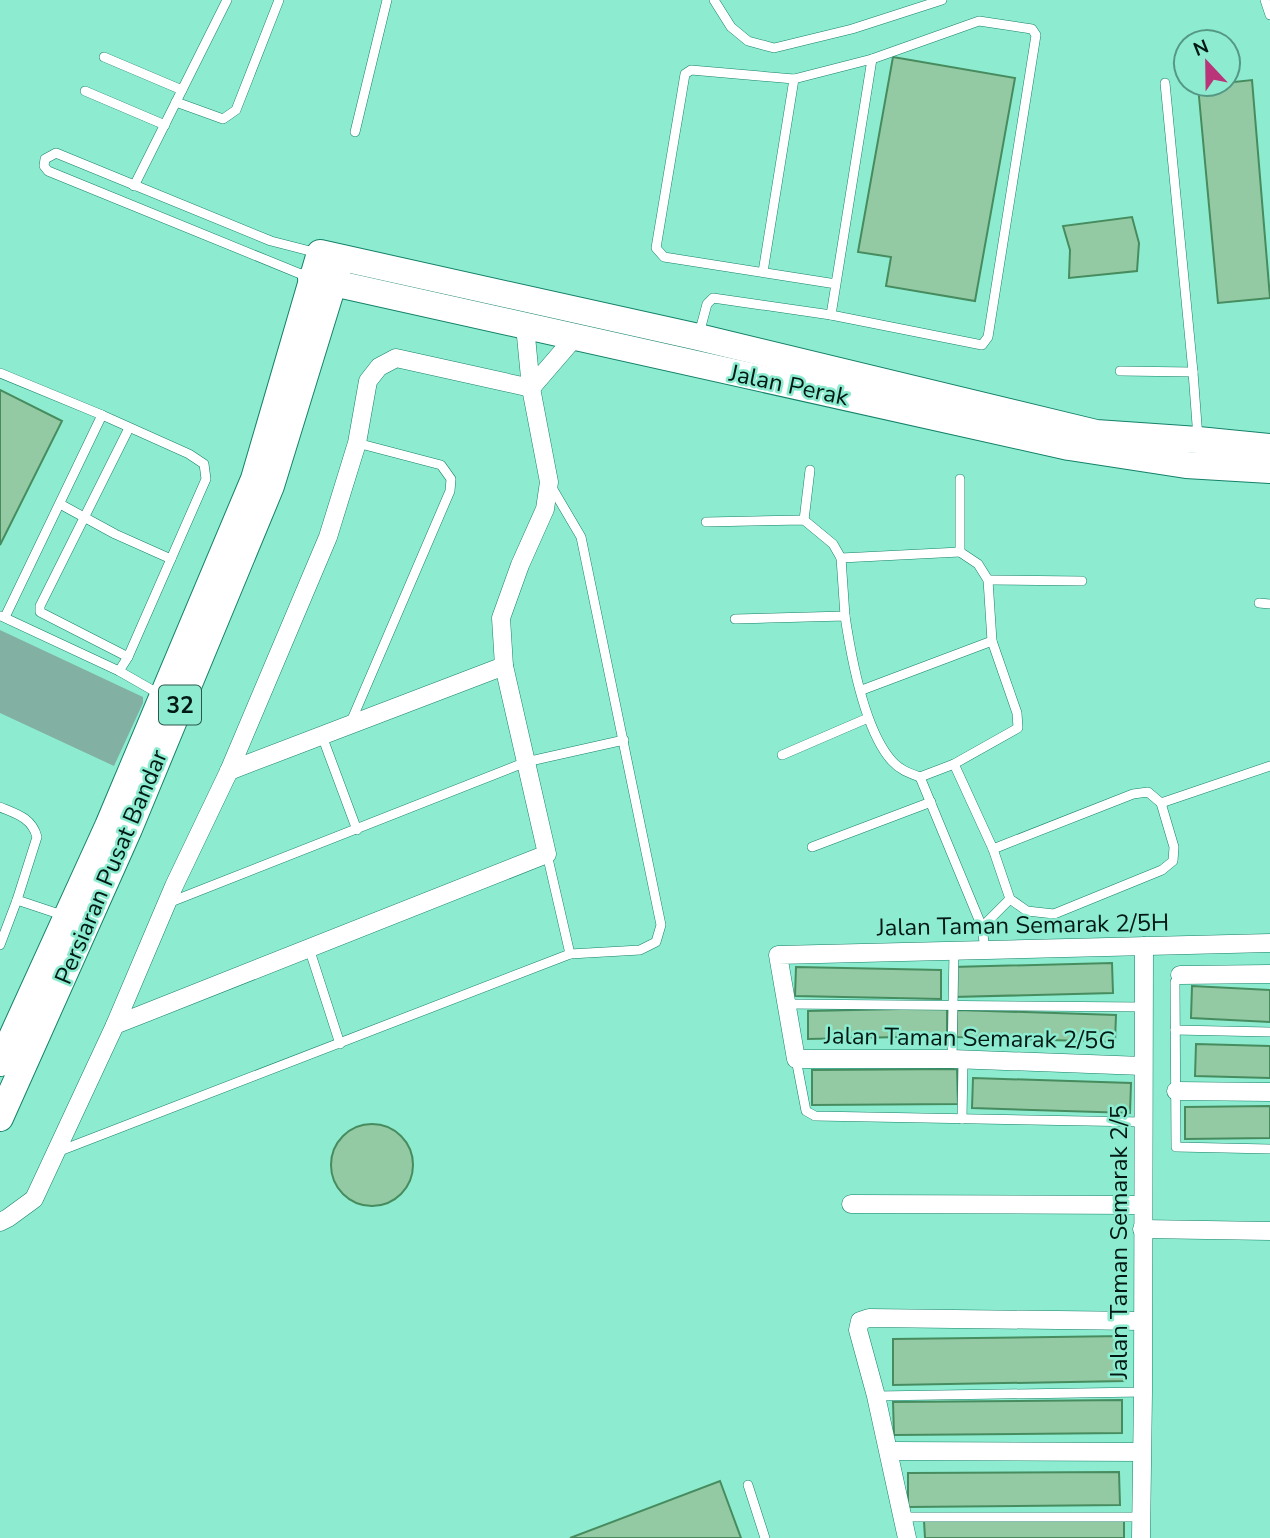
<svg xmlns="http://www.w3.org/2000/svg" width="1270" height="1538" viewBox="0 0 1270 1538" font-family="'Nunito Sans',sans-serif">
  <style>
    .green { fill: #82b1a3 }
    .building { fill: #93caa3; stroke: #478c5f; stroke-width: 2 }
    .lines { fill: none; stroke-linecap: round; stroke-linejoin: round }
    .service-casing { stroke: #14816a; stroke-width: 10 }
    .minor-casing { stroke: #14816a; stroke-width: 19 }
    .primary-casing { stroke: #14816a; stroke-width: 28 }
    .service { stroke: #fff; stroke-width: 9 }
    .minor { stroke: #fff; stroke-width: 18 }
    .primary { stroke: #fff; stroke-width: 26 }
    .labels { text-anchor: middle; stroke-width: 5; stroke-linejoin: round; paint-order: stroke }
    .shield { fill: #8decd0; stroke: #2a594c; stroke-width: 2 }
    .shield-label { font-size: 23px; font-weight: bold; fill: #001a13 }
    .street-label { font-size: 24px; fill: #001a13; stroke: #8decd0 }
  </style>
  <rect width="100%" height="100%" fill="#8decd0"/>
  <path class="green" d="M0,630L143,697V703L114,766L0,713Z"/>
  <g class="building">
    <path d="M893,57L1015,78L975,301L886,286L891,257L858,252Z"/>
    <path d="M1252,80L1270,298L1218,303L1198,86Z"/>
    <path d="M1132,217L1139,243L1137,271L1069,278L1070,250L1063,226Z"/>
    <path d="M0,390L62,421L0,545Z"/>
    <path d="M1112,963L1113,993L953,997L952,967Z"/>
    <path d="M796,967L941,970V999L795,996Z"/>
    <path d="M1192,986L1270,990V1022L1191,1018Z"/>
    <path d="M947,1008V1036L808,1039V1011Z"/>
    <path d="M957,1010L1116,1015L1115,1042L956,1037Z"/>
    <path d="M1196,1044L1270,1046V1078L1195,1076Z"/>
    <path d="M957,1069L958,1104L812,1105V1070Z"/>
    <path d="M973,1078L1131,1083L1130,1113L972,1108Z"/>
    <path d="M1270,1106V1138L1185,1139V1107Z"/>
    <circle cx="372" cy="1165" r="41"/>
    <path d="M1124,1336L1125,1381L893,1385V1339Z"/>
    <path d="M1122,1400V1433L894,1435L893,1402Z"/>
    <path d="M1119,1472L1120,1505L908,1507V1473Z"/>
    <path d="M720,1481L741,1538H570Z"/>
    <path d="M1124,1518V1538H925L924,1521Z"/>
  </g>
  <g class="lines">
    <defs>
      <g id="service">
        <path d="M714,0L731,27L748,41L774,48L852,29L942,0"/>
        <path d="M1265,0L1270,15"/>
        <path d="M104,57L182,90"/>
        <path d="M1165,83L1193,372"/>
        <path d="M85,91L165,125"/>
        <path d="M176,102L223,119L236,110L279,0"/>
        <path d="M355,132L387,0"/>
        <path d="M134,186L227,0"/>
        <path d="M763,272L794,79"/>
        <path d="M308,277L48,171L44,166L45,159L56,153L271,241L318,253"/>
        <path d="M831,315L982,345L988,337L1036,35L1032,29L979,21L872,59"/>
        <path d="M699,334L707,304L713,298L831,315L872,59L794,79L691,70L685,74L656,248L664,257L836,284"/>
        <path d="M1120,371L1193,372L1198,438"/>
        <path d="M0,373L102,415"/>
        <path d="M551,486L581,537L661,925L656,942L640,950L570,954"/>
        <path d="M60,504L115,534L171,559"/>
        <path d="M804,520L810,470"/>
        <path d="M706,522L804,520L833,544L841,558L845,616"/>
        <path d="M841,558L960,552V479"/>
        <path d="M988,580L1082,581"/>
        <path d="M1259,603L1270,604"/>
        <path d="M1,616L119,671L161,695"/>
        <path d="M5,617L102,415L189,454L204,464L206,479L128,657L119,671"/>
        <path d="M735,619L845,616C851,656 864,730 892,761C900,770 909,773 920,777L954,764L1018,728L1017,713L992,641L988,580L978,564L960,552"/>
        <path d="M128,657L40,612V606L129,428"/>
        <path d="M862,690L992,641"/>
        <path d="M350,724L450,491L451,479L441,465L357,443"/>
        <path d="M322,736L357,830"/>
        <path d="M782,755L868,718"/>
        <path d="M954,764L993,849L1133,794L1148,792L1161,803L1270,766"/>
        <path d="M920,777L982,927L985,950"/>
        <path d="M0,807C17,814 32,818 37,837L17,900L65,916"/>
        <path d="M812,847L931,802"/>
        <path d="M993,849L1010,899L1027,911L1054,914L1162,870L1173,861L1174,847L1161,803"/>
        <path d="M168,903L526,762L624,740"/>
        <path d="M982,927L1010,899"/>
        <path d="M0,945L17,900"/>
        <path d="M309,948L340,1044"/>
        <path d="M1180,975L1175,982L1176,1147L1270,1149"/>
        <path d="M786,1004L1144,1007"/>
        <path d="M1175,1030L1270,1032"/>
        <path d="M796,1059L806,1111L815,1116L1143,1122"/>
        <path d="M952,1059L954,951"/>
        <path d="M962,1119L963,1060"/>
        <path d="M57,1152L570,954L547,854"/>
        <path d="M876,1396L1143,1392"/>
        <path d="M748,1485L765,1538"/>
        <path d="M903,1517H1141"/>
      </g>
      <g id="minor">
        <path d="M531,388L575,337"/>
        <path d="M229,771L504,666"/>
        <path d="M1180,975L1270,974"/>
        <path d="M115,1025L547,854L504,666L501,618L520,565L545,509L549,482L531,388L525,326"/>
        <path d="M1143,1066L952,1059H796L778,955L1270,943"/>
        <path d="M1176,1091L1270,1092"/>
        <path d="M851,1204L1142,1205"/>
        <path d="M0,1222L8,1218L34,1199L115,1025L174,886L229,771L328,537L357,443L368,381L379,367L396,358L531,388"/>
        <path d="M1142,1229L1270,1231"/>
        <path d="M889,1451L1141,1452"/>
        <path d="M907,1538L876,1396L858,1330L860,1321L869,1318L1142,1321"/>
        <path d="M1141,1538L1143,1392L1144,946"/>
      </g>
      <g id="primary">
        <path d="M311,278L1069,447L1186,465L1270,470"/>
        <path d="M0,1063L108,826L254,479L320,253L698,337L1096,433L1198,440L1270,447"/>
        <path d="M0,1118L129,829L271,486L339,265"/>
      </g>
    </defs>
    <use href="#service" class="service-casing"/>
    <use href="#minor" class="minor-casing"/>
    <use href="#primary" class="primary-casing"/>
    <use href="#service" class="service"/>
    <use href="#minor" class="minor"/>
    <use href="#primary" class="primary"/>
  </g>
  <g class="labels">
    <rect class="shield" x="159" y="685.5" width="42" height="39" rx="5"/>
    <g class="shield-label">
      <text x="180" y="713">32</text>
    </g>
    <g class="street-label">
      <text transform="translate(789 385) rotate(12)" y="8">Jalan Perak</text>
      <text transform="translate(111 867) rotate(-67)" y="8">Persiaran Pusat Bandar</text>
      <text transform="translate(1023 925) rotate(-1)" y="8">Jalan Taman Semarak 2/5H</text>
      <text transform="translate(970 1038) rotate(1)" y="8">Jalan Taman Semarak 2/5G</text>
      <text transform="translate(1119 1242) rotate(-90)" y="8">Jalan Taman Semarak 2/5</text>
    </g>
  </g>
  <g transform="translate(1207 63) rotate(338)"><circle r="33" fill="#8decd0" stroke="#559884" stroke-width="2"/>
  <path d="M0-5L12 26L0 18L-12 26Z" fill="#b93479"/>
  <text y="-10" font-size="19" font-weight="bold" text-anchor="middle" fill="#001a13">N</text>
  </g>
</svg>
